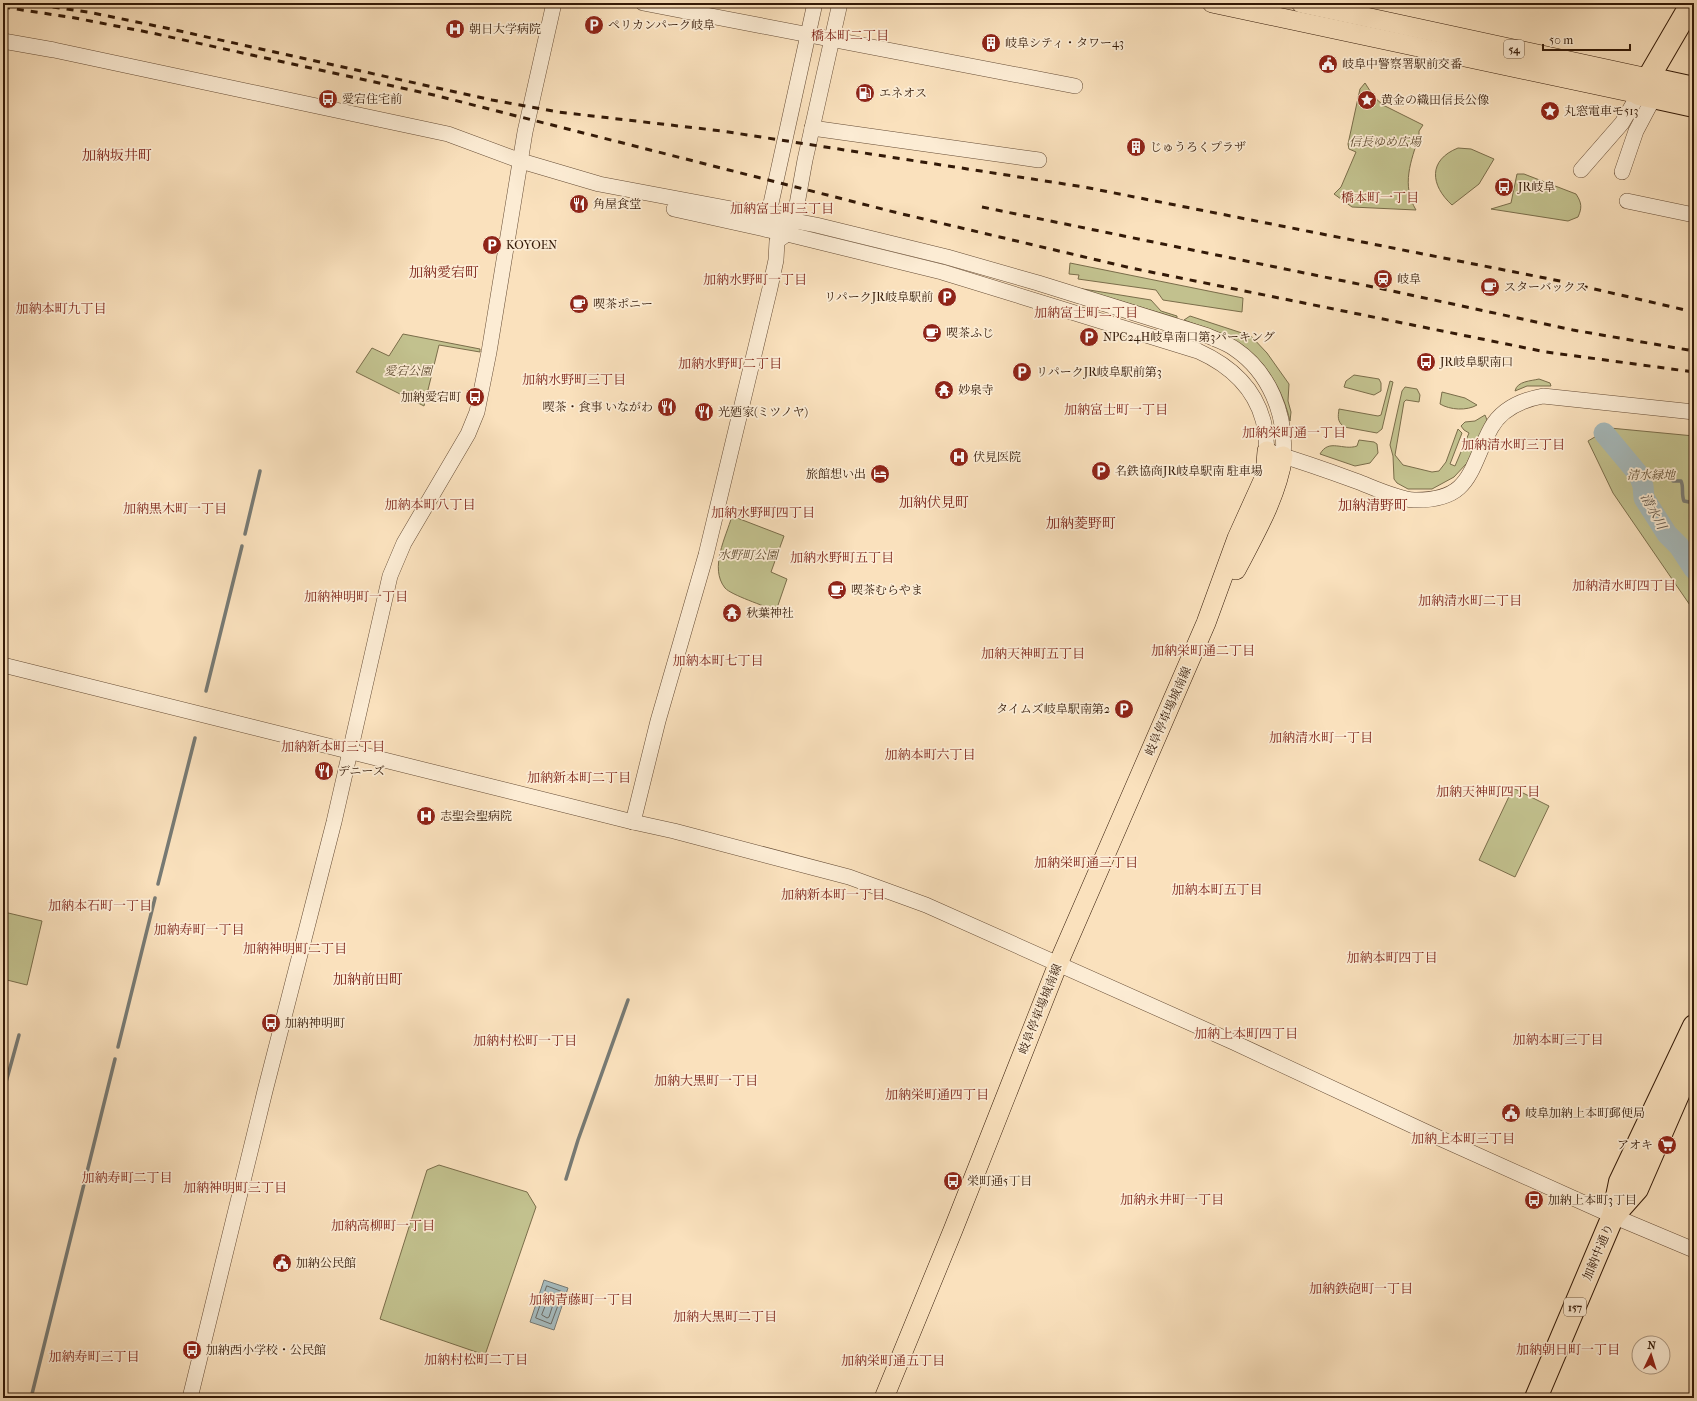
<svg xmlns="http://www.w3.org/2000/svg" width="1697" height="1401" viewBox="0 0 1697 1401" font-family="'IM FELL French Canon','Noto Serif JP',serif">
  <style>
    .green { fill: #c2c18e; stroke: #7a6d4a }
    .water { fill: #a5babd; stroke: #777a74 }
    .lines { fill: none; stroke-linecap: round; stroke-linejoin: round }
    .shore { stroke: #6c6a62; stroke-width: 1 }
    .stream { stroke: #777a74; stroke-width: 3.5 }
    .river { stroke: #a5babd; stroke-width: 21 }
    .minor-casing { stroke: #654b34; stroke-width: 16 }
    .major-casing { stroke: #331907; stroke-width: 20 }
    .highway-casing { stroke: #331907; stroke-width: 24 }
    .minor { stroke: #fcecd4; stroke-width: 15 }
    .major { stroke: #fae1bd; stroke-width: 19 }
    .highway { stroke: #fae1bd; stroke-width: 22 }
    .rail { stroke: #331907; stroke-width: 3; stroke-dasharray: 7 7; stroke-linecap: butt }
    .labels { text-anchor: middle; stroke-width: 3.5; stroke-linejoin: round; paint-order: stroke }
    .shield { fill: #fcecd4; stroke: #6f5844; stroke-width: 1 }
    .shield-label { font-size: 11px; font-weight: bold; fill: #331907 }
    .poi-label { font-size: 12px; fill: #331907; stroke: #fcecd4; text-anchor: start }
    .park-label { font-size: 12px; font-style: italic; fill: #5e4b30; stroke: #fcecd4 }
    .street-label { font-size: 12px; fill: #331907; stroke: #fcecd4 }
    .neighbourhood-label { font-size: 13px; fill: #7a1f14; stroke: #fcecd4 }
    .water-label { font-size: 13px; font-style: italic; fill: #5b5147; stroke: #fcecd4 }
    .quarter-label { font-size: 14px; fill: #7a1f14; stroke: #fcecd4 }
  </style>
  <rect width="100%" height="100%" fill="#fae1bd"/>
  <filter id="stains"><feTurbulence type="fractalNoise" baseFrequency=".005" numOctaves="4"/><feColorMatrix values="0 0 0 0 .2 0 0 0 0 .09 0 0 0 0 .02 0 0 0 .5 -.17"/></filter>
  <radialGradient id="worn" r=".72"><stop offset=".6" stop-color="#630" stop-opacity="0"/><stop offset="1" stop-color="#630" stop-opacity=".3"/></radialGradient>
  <g class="green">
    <path d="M1365,83L1374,97L1383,105L1423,125L1419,131V136C1411,161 1401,185 1416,210L1352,207L1334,194L1341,187L1356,152L1349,149L1348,144L1360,89Z"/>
    <path d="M1458,148L1471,149L1494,159L1479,184L1452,205C1430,185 1428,160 1458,148Z"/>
    <path d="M1517,174H1524L1576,194C1582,203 1582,208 1578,217L1568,221L1491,209L1511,203Z"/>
    <path d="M1070,263L1243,298L1242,312L1163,300L1156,290L1078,279L1079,275L1069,274Z"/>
    <path d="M1077,288L1151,300L1161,311L1177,316V318Z"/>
    <path d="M1190,316L1251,336L1267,353L1289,384L1288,401L1291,412L1290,421C1283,391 1266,360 1239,343C1223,332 1202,327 1184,320Z"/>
    <path d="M403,334L480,349V352L439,345L424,406L356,372L372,348L389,356Z"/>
    <path d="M1354,375L1379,379L1381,383V391L1374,395L1344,387L1346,381Z"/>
    <path d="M1539,379L1550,383L1551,386H1527L1515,391C1517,381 1531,381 1539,379Z"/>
    <path d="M1390,381L1393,382L1382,429L1377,433L1344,427C1337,421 1338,417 1339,409L1378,416L1381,415Z"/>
    <path d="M1405,387L1417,389L1420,395L1419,402L1406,400L1404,402L1395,455L1403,465L1432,472L1439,471L1446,462L1458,429L1462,433L1450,464L1455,466L1469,433L1464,430L1461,426L1465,422L1475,421L1485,415L1487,420L1467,463L1454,477L1432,489H1408L1397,483L1394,479L1393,456L1390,445L1402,391Z"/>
    <path d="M1442,392L1465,398L1477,405C1467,411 1450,410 1440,404Z"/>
    <path d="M1610,428L1694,436V611L1613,493L1588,441Z"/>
    <path d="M1359,440L1374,442L1377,444L1378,453L1370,463L1355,466L1320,454C1329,438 1343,451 1357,446Z"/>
    <path d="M732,516L784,536L771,572L787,579L776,611C765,606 731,595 725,588C709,568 726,537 732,516Z"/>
    <path d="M1513,788L1549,806L1515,877L1479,860Z"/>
    <path d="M4,912L42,921L27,985L3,979Z"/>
    <path d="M439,1165L527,1192L536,1207L485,1355L380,1319L427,1170Z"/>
  </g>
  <path class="water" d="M544,1280L568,1288L554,1330L530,1322Z"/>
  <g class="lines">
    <g class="shore">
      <path d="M547,1286L563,1292L551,1324L536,1318Z"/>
      <path d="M551,1292L556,1295L549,1317L547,1318L542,1315Z"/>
    </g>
    <g class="stream">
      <path d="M1673,481H1681C1684,487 1681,494 1684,501L1694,503"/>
      <path d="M245,534L260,471"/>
      <path d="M206,691L242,546"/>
      <path d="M158,884L195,738"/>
      <path d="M118,1047L155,898"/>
      <path d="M3,1093L19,1035"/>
      <path d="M566,1179L578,1140L628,1000"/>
      <path d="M31,1398L115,1059"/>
    </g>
    <path class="river" d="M1604,433L1639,475L1643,486L1644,498L1667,534L1679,546L1694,569"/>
    <defs>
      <g id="minor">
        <path d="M643,3L1075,86"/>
        <path d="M3,41L54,50L448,134L521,161L599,184L816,225L947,257L1038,283L1208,336C1217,340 1227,343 1235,349C1269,372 1287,415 1283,456"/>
        <path d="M812,128L1039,160"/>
        <path d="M1581,170L1622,123L1639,94"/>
        <path d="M1622,172L1636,131L1654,97"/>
        <path d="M1627,201L1694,215"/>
        <path d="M674,209L787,234L942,272L1198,351C1229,365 1254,387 1263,420C1266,430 1266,441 1267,451C1297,460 1326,470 1356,481C1372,487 1397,499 1414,500C1472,501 1469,469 1491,428C1502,408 1522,400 1543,396L1694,412"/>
        <path d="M768,227V217L815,3"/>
        <path d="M3,665L633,822L674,831L849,877L926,905L1233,1042L1437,1137L1613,1216L1694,1250"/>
        <path d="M633,822L658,721L706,555L770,288L776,260L777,241L787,234L794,221L805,160L840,3"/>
        <path d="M190,1398L265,1091L334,822L390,576L404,543L468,434L477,412L489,352L525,132L554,3"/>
      </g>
      <g id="major">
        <path d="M1212,3L1639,94"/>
        <path d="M1301,3L1648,78"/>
        <path d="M1236,570C1255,534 1277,496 1283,456"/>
        <path d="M884,1398L953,1230L1058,964L1206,623L1237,538L1265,476L1267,451"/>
      </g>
      <g id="highway">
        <path d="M1692,3L1639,94L1694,106"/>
        <path d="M1648,78L1694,88"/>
        <path d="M1614,1215L1637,1189L1690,1067"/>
        <path d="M1536,1398L1613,1216L1620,1182L1694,1026"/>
      </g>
    </defs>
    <use href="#minor" class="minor-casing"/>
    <use href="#major" class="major-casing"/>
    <use href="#highway" class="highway-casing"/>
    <use href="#minor" class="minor"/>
    <use href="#major" class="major"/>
    <use href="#highway" class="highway"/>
    <g class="rail">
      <path d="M25,3L88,12L166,28L492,100L558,112L722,131L1084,187L1560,281L1694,312"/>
      <path d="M3,7L75,18L152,33L438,96L898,213L1131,268L1546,352L1694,372"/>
      <path d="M982,207L1383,289L1573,330L1694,351"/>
    </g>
  </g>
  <defs>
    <symbol id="parking-disc" viewBox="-11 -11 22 22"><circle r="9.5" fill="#8f2418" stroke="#fcecd4"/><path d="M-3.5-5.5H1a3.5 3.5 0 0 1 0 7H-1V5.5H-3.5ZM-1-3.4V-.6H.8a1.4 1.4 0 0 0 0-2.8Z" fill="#fff"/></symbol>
    <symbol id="hospital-disc" viewBox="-11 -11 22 22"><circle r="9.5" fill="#8f2418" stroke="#fcecd4"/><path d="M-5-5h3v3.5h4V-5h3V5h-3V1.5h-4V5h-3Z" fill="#fff"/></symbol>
    <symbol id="building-disc" viewBox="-11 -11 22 22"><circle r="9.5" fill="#8f2418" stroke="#fcecd4"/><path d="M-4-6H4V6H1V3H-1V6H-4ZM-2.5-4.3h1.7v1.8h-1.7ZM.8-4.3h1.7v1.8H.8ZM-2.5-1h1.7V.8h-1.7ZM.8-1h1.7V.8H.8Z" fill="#fff"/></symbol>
    <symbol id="civic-disc" viewBox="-11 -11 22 22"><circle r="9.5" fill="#8f2418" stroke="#fcecd4"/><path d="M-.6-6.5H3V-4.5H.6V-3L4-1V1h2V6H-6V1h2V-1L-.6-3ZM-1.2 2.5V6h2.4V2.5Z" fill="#fff"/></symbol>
    <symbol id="fuel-disc" viewBox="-11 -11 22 22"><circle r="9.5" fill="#8f2418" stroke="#fcecd4"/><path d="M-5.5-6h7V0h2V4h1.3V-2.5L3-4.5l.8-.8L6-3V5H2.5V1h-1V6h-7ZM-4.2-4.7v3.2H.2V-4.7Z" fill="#fff"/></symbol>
    <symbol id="bus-disc" viewBox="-11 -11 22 22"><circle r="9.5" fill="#8f2418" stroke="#fcecd4"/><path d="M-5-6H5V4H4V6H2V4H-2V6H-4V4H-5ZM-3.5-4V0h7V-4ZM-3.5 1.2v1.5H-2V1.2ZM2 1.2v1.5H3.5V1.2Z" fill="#fff"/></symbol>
    <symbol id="sight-disc" viewBox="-11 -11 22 22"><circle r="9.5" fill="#8f2418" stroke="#fcecd4"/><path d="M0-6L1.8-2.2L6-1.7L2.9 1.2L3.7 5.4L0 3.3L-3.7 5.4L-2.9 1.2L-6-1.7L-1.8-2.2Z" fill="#fff"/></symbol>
    <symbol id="restaurant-disc" viewBox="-11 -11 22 22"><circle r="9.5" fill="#8f2418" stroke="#fcecd4"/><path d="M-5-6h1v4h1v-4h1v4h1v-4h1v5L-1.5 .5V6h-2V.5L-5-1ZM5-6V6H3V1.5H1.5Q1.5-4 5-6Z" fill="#fff"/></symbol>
    <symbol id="station-disc" viewBox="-11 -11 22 22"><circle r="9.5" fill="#8f2418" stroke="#fcecd4"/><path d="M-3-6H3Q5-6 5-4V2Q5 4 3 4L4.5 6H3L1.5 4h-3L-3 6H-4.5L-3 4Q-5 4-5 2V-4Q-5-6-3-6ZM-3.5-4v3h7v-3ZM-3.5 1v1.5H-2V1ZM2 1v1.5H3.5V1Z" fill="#fff"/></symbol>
    <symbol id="cafe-disc" viewBox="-11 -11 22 22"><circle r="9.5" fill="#8f2418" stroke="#fcecd4"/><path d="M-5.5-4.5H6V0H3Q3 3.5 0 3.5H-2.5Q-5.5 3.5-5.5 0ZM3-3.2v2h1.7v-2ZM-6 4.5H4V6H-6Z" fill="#fff"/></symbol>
    <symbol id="temple-disc" viewBox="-11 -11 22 22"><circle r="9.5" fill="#8f2418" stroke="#fcecd4"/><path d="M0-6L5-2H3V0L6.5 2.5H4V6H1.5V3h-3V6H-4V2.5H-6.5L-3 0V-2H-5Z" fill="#fff"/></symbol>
    <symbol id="hotel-disc" viewBox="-11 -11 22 22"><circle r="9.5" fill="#8f2418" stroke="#fcecd4"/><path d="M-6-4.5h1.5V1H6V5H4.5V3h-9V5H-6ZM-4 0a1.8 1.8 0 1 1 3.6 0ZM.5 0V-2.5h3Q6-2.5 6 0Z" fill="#fff"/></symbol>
    <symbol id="supermarket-disc" viewBox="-11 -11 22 22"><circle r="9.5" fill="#8f2418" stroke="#fcecd4"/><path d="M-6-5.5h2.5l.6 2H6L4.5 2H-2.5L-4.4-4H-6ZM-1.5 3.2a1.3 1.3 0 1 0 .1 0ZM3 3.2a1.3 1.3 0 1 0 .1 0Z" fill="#fff"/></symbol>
  </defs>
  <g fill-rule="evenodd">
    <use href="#parking-disc" x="583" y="14" width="22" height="22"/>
    <use href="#hospital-disc" x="444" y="18" width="22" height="22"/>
    <use href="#building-disc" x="980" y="32" width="22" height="22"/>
    <use href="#civic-disc" x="1317" y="53" width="22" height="22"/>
    <use href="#fuel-disc" x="854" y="82" width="22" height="22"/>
    <use href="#bus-disc" x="317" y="88" width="22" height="22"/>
    <use href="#sight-disc" x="1356" y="89" width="22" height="22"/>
    <use href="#sight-disc" x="1539" y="100" width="22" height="22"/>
    <use href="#building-disc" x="1125" y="136" width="22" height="22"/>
    <use href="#bus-disc" x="1493" y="176" width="22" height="22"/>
    <use href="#restaurant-disc" x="568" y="193" width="22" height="22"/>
    <use href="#parking-disc" x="481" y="234" width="22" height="22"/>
    <use href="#station-disc" x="1372" y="268" width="22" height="22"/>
    <use href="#cafe-disc" x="1479" y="276" width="22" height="22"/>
    <use href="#parking-disc" x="936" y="286" width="22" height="22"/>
    <use href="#cafe-disc" x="568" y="293" width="22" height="22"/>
    <use href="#cafe-disc" x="921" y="322" width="22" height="22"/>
    <use href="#parking-disc" x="1078" y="326" width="22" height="22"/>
    <use href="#bus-disc" x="1415" y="351" width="22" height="22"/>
    <use href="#parking-disc" x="1011" y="361" width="22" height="22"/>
    <use href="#temple-disc" x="933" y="379" width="22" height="22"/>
    <use href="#bus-disc" x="464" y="386" width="22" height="22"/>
    <use href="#restaurant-disc" x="656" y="396" width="22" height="22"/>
    <use href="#restaurant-disc" x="693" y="401" width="22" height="22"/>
    <use href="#hospital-disc" x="948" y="446" width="22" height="22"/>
    <use href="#parking-disc" x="1090" y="460" width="22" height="22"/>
    <use href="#hotel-disc" x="869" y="463" width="22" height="22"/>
    <use href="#cafe-disc" x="826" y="579" width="22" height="22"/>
    <use href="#temple-disc" x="721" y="602" width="22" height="22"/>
    <use href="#parking-disc" x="1113" y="698" width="22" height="22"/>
    <use href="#restaurant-disc" x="313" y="760" width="22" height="22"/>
    <use href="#hospital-disc" x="415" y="805" width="22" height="22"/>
    <use href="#bus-disc" x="260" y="1012" width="22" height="22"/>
    <use href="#civic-disc" x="1500" y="1102" width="22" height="22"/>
    <use href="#supermarket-disc" x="1656" y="1134" width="22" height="22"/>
    <use href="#bus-disc" x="942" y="1170" width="22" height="22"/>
    <use href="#bus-disc" x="1523" y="1189" width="22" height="22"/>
    <use href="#civic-disc" x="271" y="1252" width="22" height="22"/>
    <use href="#bus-disc" x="181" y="1339" width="22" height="22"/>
  </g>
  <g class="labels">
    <g class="shield">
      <rect x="1504" y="40" width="20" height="18" rx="3"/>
      <rect x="1564" y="1298" width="22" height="18" rx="3"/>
    </g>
    <g class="shield-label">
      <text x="1514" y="53">54</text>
      <text x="1575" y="1311">157</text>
    </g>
    <g class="poi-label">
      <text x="608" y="29">ペリカンパーク岐阜</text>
      <text x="469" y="33">朝日大学病院</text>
      <text x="1005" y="47">岐阜シティ・タワー43</text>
      <text x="1342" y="68">岐阜中警察署駅前交番</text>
      <text x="879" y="97">エネオス</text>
      <text x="342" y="103">愛宕住宅前</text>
      <text x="1381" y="104">黄金の織田信長公像</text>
      <text x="1564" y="115">丸窓電車モ513</text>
      <text x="1150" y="151">じゅうろくプラザ</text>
      <text x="1518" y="191">JR岐阜</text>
      <text x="593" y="208">角屋食堂</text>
      <text x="506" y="249">KOYOEN</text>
      <text x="1397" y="283">岐阜</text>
      <text x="1504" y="291">スターバックス</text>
      <text x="933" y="301" text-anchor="end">リパークJR岐阜駅前</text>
      <text x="593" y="308">喫茶ポニー</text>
      <text x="946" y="337">喫茶ふじ</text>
      <text x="1103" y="341">NPC24H岐阜南口第3パーキング</text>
      <text x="1440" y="366">JR岐阜駅南口</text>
      <text x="1036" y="376">リパークJR岐阜駅前第3</text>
      <text x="958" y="394">妙泉寺</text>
      <text x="461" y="401" text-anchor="end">加納愛宕町</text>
      <text x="653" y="411" text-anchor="end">喫茶・食事 いながわ</text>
      <text x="718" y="416">光廼家(ミツノヤ)</text>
      <text x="973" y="461">伏見医院</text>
      <text x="1115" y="475">名鉄協商JR岐阜駅南 駐車場</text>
      <text x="866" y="478" text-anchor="end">旅館想い出</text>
      <text x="851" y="594">喫茶むらやま</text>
      <text x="746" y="617">秋葉神社</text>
      <text x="1110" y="713" text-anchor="end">タイムズ岐阜駅南第2</text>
      <text x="338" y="775">デニーズ</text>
      <text x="440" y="820">志聖会聖病院</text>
      <text x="285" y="1027">加納神明町</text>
      <text x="1525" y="1117">岐阜加納上本町郵便局</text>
      <text x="1653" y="1149" text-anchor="end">アオキ</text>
      <text x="967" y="1185">栄町通5丁目</text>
      <text x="1548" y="1204">加納上本町3丁目</text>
      <text x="296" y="1267">加納公民館</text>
      <text x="206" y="1354">加納西小学校・公民館</text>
    </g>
    <g class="park-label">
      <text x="1385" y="146">信長ゆめ広場</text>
      <text x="408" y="375">愛宕公園</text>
      <text x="1651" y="479">清水緑地</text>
      <text x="748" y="559">水野町公園</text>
    </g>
    <g class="street-label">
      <text transform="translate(1168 711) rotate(-66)" y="4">岐阜停車場城南線</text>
      <text transform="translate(1040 1009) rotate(-68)" y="4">岐阜停車場城南線</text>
      <text transform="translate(1598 1252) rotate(-67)" y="4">加納中通り</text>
    </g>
    <g class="neighbourhood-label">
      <text x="850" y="40">橋本町二丁目</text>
      <text x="1380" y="202">橋本町一丁目</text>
      <text x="782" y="213">加納富士町三丁目</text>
      <text x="755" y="284">加納水野町一丁目</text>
      <text x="61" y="313">加納本町九丁目</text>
      <text x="1086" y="317">加納富士町二丁目</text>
      <text x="730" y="368">加納水野町二丁目</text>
      <text x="574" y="384">加納水野町三丁目</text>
      <text x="1116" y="414">加納富士町一丁目</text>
      <text x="1294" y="437">加納栄町通一丁目</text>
      <text x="1513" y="449">加納清水町三丁目</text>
      <text x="430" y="509">加納本町八丁目</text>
      <text x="175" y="513">加納黒木町一丁目</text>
      <text x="763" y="517">加納水野町四丁目</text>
      <text x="842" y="562">加納水野町五丁目</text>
      <text x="1624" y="590">加納清水町四丁目</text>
      <text x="356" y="601">加納神明町一丁目</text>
      <text x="1470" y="605">加納清水町二丁目</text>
      <text x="1203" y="655">加納栄町通二丁目</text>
      <text x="1033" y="658">加納天神町五丁目</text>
      <text x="718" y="665">加納本町七丁目</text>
      <text x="1321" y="742">加納清水町一丁目</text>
      <text x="333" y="751">加納新本町三丁目</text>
      <text x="930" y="759">加納本町六丁目</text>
      <text x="579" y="782">加納新本町二丁目</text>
      <text x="1488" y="796">加納天神町四丁目</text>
      <text x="1086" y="867">加納栄町通三丁目</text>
      <text x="1217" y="894">加納本町五丁目</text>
      <text x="833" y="899">加納新本町一丁目</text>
      <text x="100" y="910">加納本石町一丁目</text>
      <text x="199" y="934">加納寿町一丁目</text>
      <text x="295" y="953">加納神明町二丁目</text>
      <text x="1392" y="962">加納本町四丁目</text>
      <text x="1246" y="1038">加納上本町四丁目</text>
      <text x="1558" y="1044">加納本町三丁目</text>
      <text x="525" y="1045">加納村松町一丁目</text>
      <text x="706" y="1085">加納大黒町一丁目</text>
      <text x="937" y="1099">加納栄町通四丁目</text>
      <text x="1463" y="1143">加納上本町三丁目</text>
      <text x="127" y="1182">加納寿町二丁目</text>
      <text x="235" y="1192">加納神明町三丁目</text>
      <text x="1172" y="1204">加納永井町一丁目</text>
      <text x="383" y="1230">加納高柳町一丁目</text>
      <text x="1361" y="1293">加納鉄砲町一丁目</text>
      <text x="581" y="1304">加納青藤町一丁目</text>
      <text x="725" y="1321">加納大黒町二丁目</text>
      <text x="1568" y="1354">加納朝日町一丁目</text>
      <text x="94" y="1361">加納寿町三丁目</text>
      <text x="476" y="1364">加納村松町二丁目</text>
      <text x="893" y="1365">加納栄町通五丁目</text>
    </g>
    <g class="water-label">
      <text transform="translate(1654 511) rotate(62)" y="5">清水川</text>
    </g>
    <g class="quarter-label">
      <text x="117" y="160">加納坂井町</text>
      <text x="444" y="277">加納愛宕町</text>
      <text x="934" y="507">加納伏見町</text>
      <text x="1373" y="510">加納清野町</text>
      <text x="1081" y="528">加納菱野町</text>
      <text x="368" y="984">加納前田町</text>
    </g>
  </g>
  <rect width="1697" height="1401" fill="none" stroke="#fae1bd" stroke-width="16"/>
  <rect x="4" y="4" width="1689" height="1393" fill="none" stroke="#331907" stroke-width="2"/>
  <rect x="8" y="8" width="1681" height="1385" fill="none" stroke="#331907"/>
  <g transform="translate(1651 1355) rotate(4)"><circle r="19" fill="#fcecd4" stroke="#ac9882"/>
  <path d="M0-3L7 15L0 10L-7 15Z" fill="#8f2418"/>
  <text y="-6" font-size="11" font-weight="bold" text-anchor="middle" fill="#331907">N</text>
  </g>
  <path d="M1543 44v6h87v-6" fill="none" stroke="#331907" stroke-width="2"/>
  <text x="1549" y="44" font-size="12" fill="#331907" stroke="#fcecd4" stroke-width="3" paint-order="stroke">50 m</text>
  <rect width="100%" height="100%" filter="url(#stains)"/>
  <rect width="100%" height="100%" fill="url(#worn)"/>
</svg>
